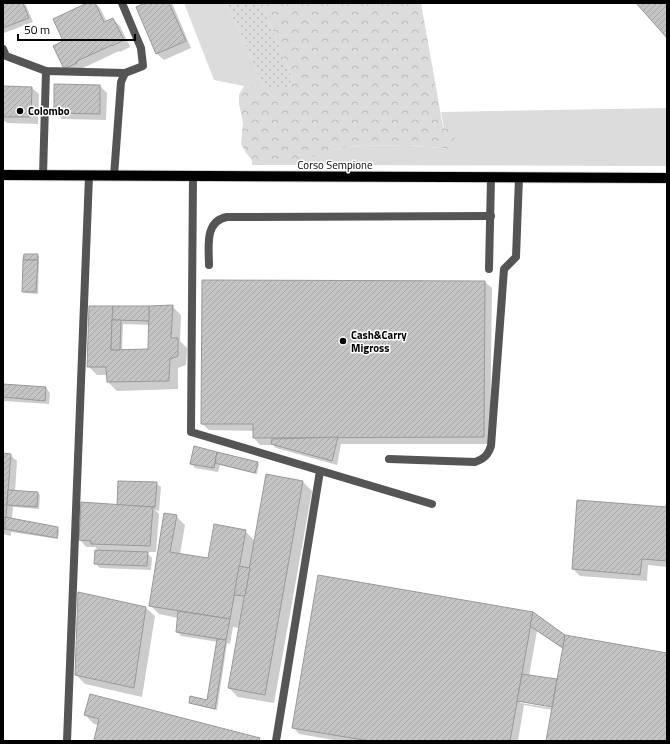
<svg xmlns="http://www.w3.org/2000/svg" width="670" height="744" viewBox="0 0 670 744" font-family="'Titillium Web',sans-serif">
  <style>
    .green { fill: #dcdcdc }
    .forest { fill: url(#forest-crowns) }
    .garden { fill: url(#garden-dots) }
    .shadow { fill: #0003; fill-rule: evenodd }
    .building { fill: url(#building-hatch); stroke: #999 }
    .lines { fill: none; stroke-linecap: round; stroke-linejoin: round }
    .primary-casing { stroke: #dbdbdb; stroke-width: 12 }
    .service { stroke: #555; stroke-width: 8 }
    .minor { stroke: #555; stroke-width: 8 }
    .primary { stroke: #000; stroke-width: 10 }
    .poi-dot { fill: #000; stroke: #fff; stroke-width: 1.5 }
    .labels { text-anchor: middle; stroke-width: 3; stroke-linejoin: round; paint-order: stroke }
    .poi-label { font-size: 11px; font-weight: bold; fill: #000; stroke: #fff; text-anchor: start }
    .street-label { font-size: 11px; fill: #000; stroke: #fff }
  </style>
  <defs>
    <pattern id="forest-crowns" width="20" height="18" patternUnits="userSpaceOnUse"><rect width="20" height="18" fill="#dcdcdc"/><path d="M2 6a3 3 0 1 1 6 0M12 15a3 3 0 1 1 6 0" fill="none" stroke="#bbb"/></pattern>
    <pattern id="garden-dots" width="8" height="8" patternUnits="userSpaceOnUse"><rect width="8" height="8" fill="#dcdcdc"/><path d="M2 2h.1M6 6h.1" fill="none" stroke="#bbb" stroke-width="1.8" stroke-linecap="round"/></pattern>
    <pattern id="building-hatch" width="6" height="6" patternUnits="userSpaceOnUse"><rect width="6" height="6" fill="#c4c4c4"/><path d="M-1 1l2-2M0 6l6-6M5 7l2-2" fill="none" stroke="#a7a7a7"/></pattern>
  </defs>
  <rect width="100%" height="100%" fill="#fff"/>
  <g class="green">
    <path d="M184,3H227L264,87L244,86L214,80Z"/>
    <path d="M667,108V166L252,165V160H300L341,148L359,146L409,145L449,149L448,129L444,128L441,112Z"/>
  </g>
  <path class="forest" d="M261,3H421L443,127L448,129L455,134V144L449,149L409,145L359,146L341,148L300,161L252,160L246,153L241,144L243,123L239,104V95L244,86L289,87L292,78Z"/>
  <path class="garden" d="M227,3H261L292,78L289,87H264Z"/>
  <g class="shadow">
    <path d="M3,3H25L33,22L4,33Z"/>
    <path d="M90,3H95L100,8L107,22L113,19L120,26L130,47L120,52L119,51L83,68H65L64,42Z"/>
    <path d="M148,3H172L191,48L164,60L157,54L137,8Z"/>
    <path d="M100,86L107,93L106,120L62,119L55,113Z"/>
    <path d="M3,87L32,88L39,94L38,124L7,123L3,120Z"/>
    <path d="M37,255L39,257L38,294L25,293L23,291Z"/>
    <path d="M485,282L492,288L490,444H341L337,465L276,448L273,445H260L254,438V431L209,430L202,424Z"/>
    <path d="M172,306L181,315L180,341L187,348L186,365L178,368V389L117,391L108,382V375H97L88,366L90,307ZM123,324L150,325L149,350L122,351Z"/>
    <path d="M3,385L46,388L50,393L49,404L3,401Z"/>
    <path d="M195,447L257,463L259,464L257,474L220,465L218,472L195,468L191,463Z"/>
    <path d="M3,454L10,455L17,461L15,492L38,493L40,495L39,509L13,507L12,519L57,528L59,530L58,539L11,532V536L3,534Z"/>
    <path d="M267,475L303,482L312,491L274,703L238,697L229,688L240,628L233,627L230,644L227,643L217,710L192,704L190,702L207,701L218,642L181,636L177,631L178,618L159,614L150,605L176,516L185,525L180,554L209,559L245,531L255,541Z"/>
    <path d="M156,483L161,487L159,511L155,510L159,514L156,552H146L152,558L151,570L100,568L95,563L99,551L95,547H86L80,540L118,506Z"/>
    <path d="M667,508V567L648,565L647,581L580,576L573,569Z"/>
    <path d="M146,608L155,616L142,697L85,684L76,675Z"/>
    <path d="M532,613L566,637L667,654V741H547L552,710L524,705L518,741H340L299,734L293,727ZM537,631L563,649L557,682L529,676ZM521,701L553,706V708L520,703Z"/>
    <path d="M85,715L259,739L261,741H96L95,739L99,725L94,724Z"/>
  </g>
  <g class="building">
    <path d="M3,3H23L29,18L3,28Z"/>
    <path d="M87,3H95L104,22L113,18L124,40L112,46V45L77,61V63L64,69L53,46L63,41L53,19Z"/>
    <path d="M145,3H169L186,41L156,54L136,7Z"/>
    <path d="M636,3H667V38Z"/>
    <path d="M54,84L100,85V114L54,113Z"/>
    <path d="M3,86L32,87L31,117H3Z"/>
    <path d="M24,254H38V260H23Z"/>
    <path d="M23,260H38L36,292H22Z"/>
    <path d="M202,280L485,281L484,437L253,438V424H201Z"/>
    <path d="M173,305L171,338H178V356L170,359L169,381L107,382L106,367H87L89,306H113L111,350L148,349L149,306Z"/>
    <path d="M113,306H149V321L112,320Z"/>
    <path d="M112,320H121L120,350H111Z"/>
    <path d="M3,384L46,387L45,401L3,397Z"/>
    <path d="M338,437L332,461L271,444L272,439Z"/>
    <path d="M194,446L217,452L214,468L190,464Z"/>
    <path d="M217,452L258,462L255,473L215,463Z"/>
    <path d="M3,453L11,454L5,529H3Z"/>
    <path d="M266,474L303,481L265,695L228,688Z"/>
    <path d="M118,481L157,482L155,507L117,505Z"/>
    <path d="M8,490L38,492L37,507L7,505Z"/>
    <path d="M667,496V561L642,559L640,575L572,569L577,500L666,507Z"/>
    <path d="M81,502L153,507L150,546L91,544V541L79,540Z"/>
    <path d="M164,513L177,515L170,552L208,558L214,524L246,530L230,619L149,606Z"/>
    <path d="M5,517L58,527L57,538L5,529Z"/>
    <path d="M95,550L148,552L147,566L94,564Z"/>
    <path d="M239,566L250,568L245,596L234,595Z"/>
    <path d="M318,575L533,612L510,741H369L292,728Z"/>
    <path d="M78,592L146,607L134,688L75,675Z"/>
    <path d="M178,611L230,619L226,640L176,632Z"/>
    <path d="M533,612L565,635L563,648L530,626Z"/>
    <path d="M565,635L667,653V741H546Z"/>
    <path d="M217,639L226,640L215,709L189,703L190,696L207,700Z"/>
    <path d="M522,674L557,679L552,707L517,701Z"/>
    <path d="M90,694L260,738L259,741H99L94,740L99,719L84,715Z"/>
  </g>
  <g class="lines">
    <defs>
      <path id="primary" d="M3,175L667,178"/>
    </defs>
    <use href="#primary" class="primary-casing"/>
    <g class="service">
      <path d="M193,176L191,432L432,504"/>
      <path d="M209,265C209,248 204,221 227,217L491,216"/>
      <path d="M489,269L491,178"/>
      <path d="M389,459L475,462C484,459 488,455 491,446L504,269L516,257L519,177"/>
      <path d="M67,741L89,176"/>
      <path d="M276,741L320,471"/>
    </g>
    <g class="minor">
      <path d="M3,49L6,56L46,71L125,73"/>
      <path d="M43,175L46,71"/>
      <path d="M114,176L121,82L125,73L143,66L141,48L122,3"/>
    </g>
    <use href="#primary" class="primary"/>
  </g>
  <g class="poi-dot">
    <circle cx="20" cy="111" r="4"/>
    <circle cx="343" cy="341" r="4"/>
  </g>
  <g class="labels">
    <g class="poi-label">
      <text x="28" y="115">Colombo</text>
      <text x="351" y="339">Cash&amp;Carry<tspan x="351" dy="13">Migross</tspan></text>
    </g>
    <g class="street-label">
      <text x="335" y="169">Corso Sempione</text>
    </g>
  </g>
  <rect width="670" height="744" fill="none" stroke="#000000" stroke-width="8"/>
  <path d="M18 34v6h117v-6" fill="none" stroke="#000000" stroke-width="2"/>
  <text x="24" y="34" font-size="12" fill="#000000" stroke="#ffffff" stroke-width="3" paint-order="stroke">50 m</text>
</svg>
